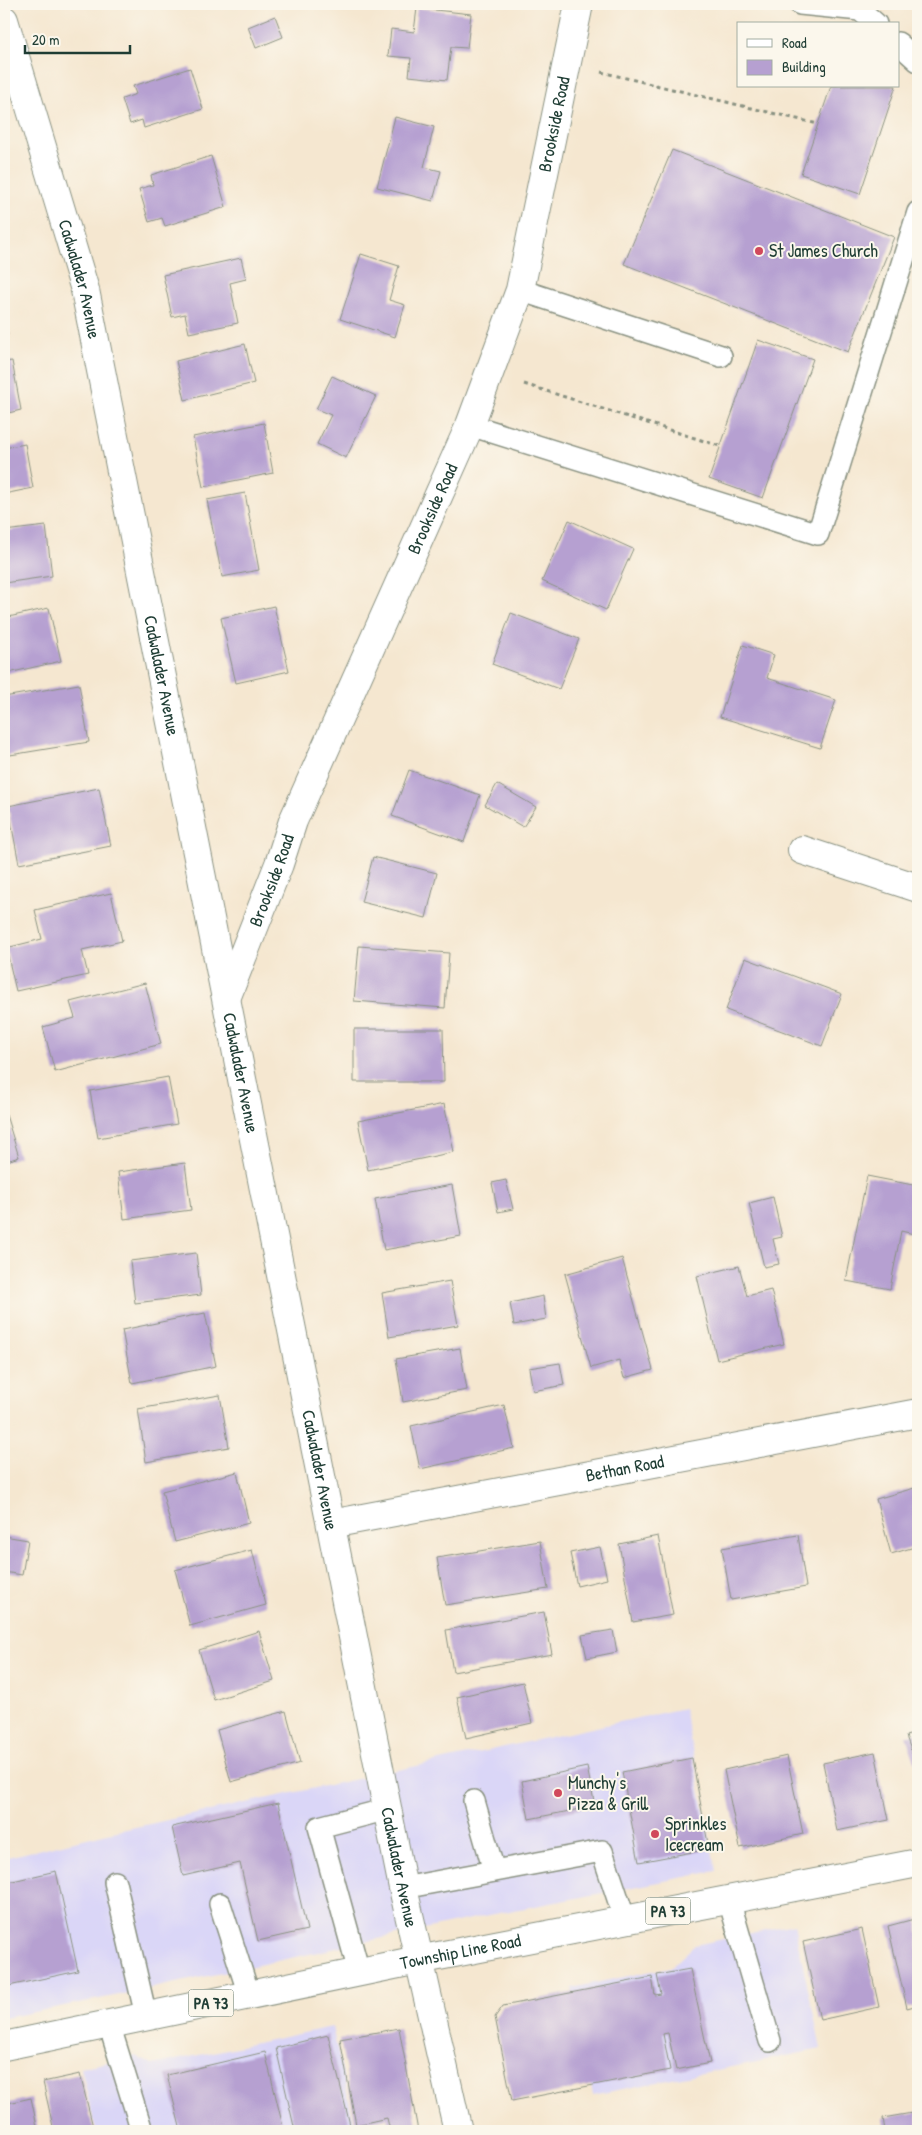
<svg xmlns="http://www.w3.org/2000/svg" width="922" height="2135" viewBox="0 0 922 2135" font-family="'Patrick Hand',sans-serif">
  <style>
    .built { fill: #dad6f7 }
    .building { fill: #b6a0d1 }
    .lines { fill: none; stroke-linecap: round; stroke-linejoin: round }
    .service-casing { stroke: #8a9282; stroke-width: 24 }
    .minor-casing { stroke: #8a9282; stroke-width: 30 }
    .primary-casing { stroke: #8a9282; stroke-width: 30 }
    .path { stroke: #8a9282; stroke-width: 3; stroke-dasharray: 4 4; stroke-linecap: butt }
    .service { stroke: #fff; stroke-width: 21 }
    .minor { stroke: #fff; stroke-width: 28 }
    .primary { stroke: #fff; stroke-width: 28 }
    .poi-dot { fill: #d1495b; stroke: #fbf7ec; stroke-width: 2 }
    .labels { text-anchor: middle; stroke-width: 4; stroke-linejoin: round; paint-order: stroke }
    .shield { fill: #fbf7ec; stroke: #61756b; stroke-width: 1 }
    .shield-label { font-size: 16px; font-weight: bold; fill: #1f3d34 }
    .street-label { font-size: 18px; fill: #1f3d34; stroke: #fbf7ec }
    .poi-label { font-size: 18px; fill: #1f3d34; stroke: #fbf7ec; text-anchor: start }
  </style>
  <rect width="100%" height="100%" fill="#fbf7ec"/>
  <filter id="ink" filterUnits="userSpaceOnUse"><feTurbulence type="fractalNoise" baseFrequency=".02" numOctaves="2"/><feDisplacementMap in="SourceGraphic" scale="10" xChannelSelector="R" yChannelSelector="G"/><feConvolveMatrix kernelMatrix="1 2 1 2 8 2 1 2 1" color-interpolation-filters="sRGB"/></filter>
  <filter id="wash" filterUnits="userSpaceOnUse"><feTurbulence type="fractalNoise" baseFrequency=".0096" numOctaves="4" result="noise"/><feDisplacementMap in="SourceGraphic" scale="20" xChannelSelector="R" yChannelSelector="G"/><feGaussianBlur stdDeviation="1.12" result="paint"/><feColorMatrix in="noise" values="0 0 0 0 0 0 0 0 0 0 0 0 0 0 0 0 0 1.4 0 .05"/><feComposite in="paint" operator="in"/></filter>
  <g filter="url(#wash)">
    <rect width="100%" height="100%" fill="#f5e7d0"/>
    <g class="built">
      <path d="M684,1708L716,1871L484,1916L144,1990L4,2018V1858L108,1833Z"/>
      <path d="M794,1924L821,2049L593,2095L572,1988L671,1967L695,1945Z"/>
      <path d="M332,2027L356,2131H96L81,2068L136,2056L152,2065Z"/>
    </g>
    <g id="blocks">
      <g class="building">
        <path d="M417,8L471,14L467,48L451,47L447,80L409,76L411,58L388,56L391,29L414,32Z"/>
        <path d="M275,16L283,37L256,48L248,27Z"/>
        <path d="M190,68L203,109L144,128L142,120L130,124L122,99L136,94L133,86Z"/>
        <path d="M831,86H896L860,194L801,174Z"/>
        <path d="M395,117L434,127L424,167L441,171L433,201L377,187Z"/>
        <path d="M672,150L894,237L848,352L624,264Z"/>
        <path d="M211,156L226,207L165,226L162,218L149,222L139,189L153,185L151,175Z"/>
        <path d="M361,254L399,266L389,300L405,305L395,337L340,319Z"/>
        <path d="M241,258L246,279L230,283L238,323L189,333L185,314L172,317L163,275Z"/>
        <path d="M4,319L8,335L4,336Z"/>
        <path d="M758,340L813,359L763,498L709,479Z"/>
        <path d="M245,344L254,383L185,400L176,361Z"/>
        <path d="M12,361L21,410L4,414V362Z"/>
        <path d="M332,376L376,396L346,458L317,444L331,415L316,409Z"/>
        <path d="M264,423L273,473L203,487L193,437Z"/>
        <path d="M25,444L33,488L4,494V448Z"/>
        <path d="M245,493L259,570L222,577L207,500Z"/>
        <path d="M569,520L633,549L606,610L542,581Z"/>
        <path d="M46,526L52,576L4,583V531Z"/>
        <path d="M274,606L289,671L236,683L221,618Z"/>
        <path d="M49,608L61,661L4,674V618Z"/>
        <path d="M511,613L579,639L559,689L492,664Z"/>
        <path d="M743,645L774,655L767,678L836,700L820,748L720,717Z"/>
        <path d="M79,684L89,742L4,756V697Z"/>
        <path d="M409,770L480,795L464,842L392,816Z"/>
        <path d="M497,784L536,807L523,827L485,805Z"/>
        <path d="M99,788L111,846L19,864L8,806Z"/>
        <path d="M373,857L437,873L426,918L361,902Z"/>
        <path d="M111,893L122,941L82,950L88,975L16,991L6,948L42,939L35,910Z"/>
        <path d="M359,946L449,953L445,1008L354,1001Z"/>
        <path d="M745,958L842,994L822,1046L726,1010Z"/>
        <path d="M145,983L161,1044L55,1072L43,1027L75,1018L70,1002Z"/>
        <path d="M354,1029H443L444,1082H354Z"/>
        <path d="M168,1077L177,1124L98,1138L90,1091Z"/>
        <path d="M444,1104L454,1152L368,1170L358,1121Z"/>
        <path d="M4,1115H6L19,1157L4,1162Z"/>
        <path d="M185,1163L191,1210L124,1219L118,1172Z"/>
        <path d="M867,1176L918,1186V1235L901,1231L890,1289L846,1281Z"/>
        <path d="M506,1180L513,1209L498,1212L492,1183Z"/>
        <path d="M452,1185L461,1236L384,1250L375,1199Z"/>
        <path d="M773,1197L782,1237L773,1239L779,1264L764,1267L749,1203Z"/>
        <path d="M196,1253L201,1295L135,1303L130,1261Z"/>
        <path d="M622,1258L653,1370L624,1378L619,1360L591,1368L565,1274Z"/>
        <path d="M739,1266L747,1296L771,1290L784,1344L717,1360L697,1276Z"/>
        <path d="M450,1281L458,1325L389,1337L382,1293Z"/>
        <path d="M543,1296L546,1319L514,1325L510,1303Z"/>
        <path d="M205,1313L216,1366L132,1383L122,1330Z"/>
        <path d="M460,1348L467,1390L403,1402L396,1359Z"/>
        <path d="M560,1363L564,1385L533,1391L529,1368Z"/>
        <path d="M220,1395L229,1447L146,1462L138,1409Z"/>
        <path d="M504,1405L514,1448L420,1469L411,1426Z"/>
        <path d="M237,1472L249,1523L175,1542L162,1491Z"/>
        <path d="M918,1487V1546L891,1554L876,1499Z"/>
        <path d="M798,1535L806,1587L731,1600L722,1548Z"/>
        <path d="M4,1536L28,1540L22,1575L4,1572Z"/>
        <path d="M658,1536L673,1615L633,1622L619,1544Z"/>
        <path d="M540,1541L548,1589L445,1605L437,1558Z"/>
        <path d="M600,1547L607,1579L577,1586L570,1553Z"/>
        <path d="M252,1550L266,1605L190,1626L175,1570Z"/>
        <path d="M544,1612L552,1654L453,1672L446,1630Z"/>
        <path d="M613,1630L617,1652L587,1658L582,1635Z"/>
        <path d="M259,1631L274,1681L214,1700L199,1650Z"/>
        <path d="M523,1682L532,1723L466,1738L457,1697Z"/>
        <path d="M286,1711L300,1763L231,1782L217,1730Z"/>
        <path d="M918,1732V1770L906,1736Z"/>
        <path d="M875,1752L889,1820L837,1831L823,1763Z"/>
        <path d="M787,1756L803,1834L740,1848L724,1770Z"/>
        <path d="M692,1758L709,1849L639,1862L622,1772Z"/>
        <path d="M587,1767L595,1806L529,1819L522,1781Z"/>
        <path d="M278,1803L307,1930L258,1941L240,1863L183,1876L172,1827Z"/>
        <path d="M56,1871L78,1971L4,1987V1883Z"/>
        <path d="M918,1918V2005L907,2008L888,1926Z"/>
        <path d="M862,1929L879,2007L820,2020L803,1942Z"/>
        <path d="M690,1969L710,2063L676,2070L668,2033L663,2034L670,2070L512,2101L495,2017L503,2006L652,1977L655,1995L661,1994L657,1975Z"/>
        <path d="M399,2028L418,2131H390L387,2118L356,2125L340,2039Z"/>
        <path d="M328,2035L351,2129L343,2131H295L276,2048Z"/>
        <path d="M265,2052L284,2131H181L167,2075Z"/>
        <path d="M80,2074L94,2131H54L43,2082Z"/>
        <path d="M31,2098L38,2131H4V2104Z"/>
        <path d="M918,2112V2131H885L883,2118Z"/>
      </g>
    </g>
  </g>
  <g filter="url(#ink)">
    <use href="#blocks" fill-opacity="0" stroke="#8a9282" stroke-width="1"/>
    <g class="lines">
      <defs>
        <g id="service">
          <path d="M800,4L860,10L876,24"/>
          <path d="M898,43L918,61"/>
          <path d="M520,290L721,356"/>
          <path d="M470,425L818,534L918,212"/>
          <path d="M474,1801L494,1871"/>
          <path d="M115,1882L146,2016"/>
          <path d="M403,1888L602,1851L625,1920"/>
          <path d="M729,1900L770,2041"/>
          <path d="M220,1904L249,1995"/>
          <path d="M359,1972L319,1827L388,1809"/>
          <path d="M109,2024L142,2131"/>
        </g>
        <g id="minor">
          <path id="s1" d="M4,20L85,290L403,1888L458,2131"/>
          <path d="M802,850L918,888"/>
          <path id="s2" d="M227,996L279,864L293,821L470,425L520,290L579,4"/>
          <path id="s3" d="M331,1524L918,1413"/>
        </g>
        <g id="primary">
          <path id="s4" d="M4,2046L418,1960L918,1863"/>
        </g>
      </defs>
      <use href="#service" class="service-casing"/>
      <use href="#minor" class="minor-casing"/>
      <use href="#primary" class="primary-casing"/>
      <g class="path">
        <path d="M601,72L818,124"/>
        <path d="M524,384L720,446"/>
      </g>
      <use href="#service" class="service"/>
      <use href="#minor" class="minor"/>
      <use href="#primary" class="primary"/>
    </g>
  </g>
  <g class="poi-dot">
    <circle cx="759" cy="251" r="5"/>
    <circle cx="558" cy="1793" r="5"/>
    <circle cx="655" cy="1834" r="5"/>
  </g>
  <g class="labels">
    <g class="shield">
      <rect x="645.5" y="1897.5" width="45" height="27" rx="4"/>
      <rect x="188.5" y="1989.5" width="45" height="27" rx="4"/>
    </g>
    <g class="shield-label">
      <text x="668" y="1917">PA 73</text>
      <text x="211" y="2009">PA 73</text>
    </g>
    <g class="street-label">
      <text dy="6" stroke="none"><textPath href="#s2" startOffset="934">Brookside Road</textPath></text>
      <text dy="6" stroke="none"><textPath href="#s1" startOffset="270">Cadwalader Avenue</textPath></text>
      <text dy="6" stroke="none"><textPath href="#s2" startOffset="529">Brookside Road</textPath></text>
      <text dy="6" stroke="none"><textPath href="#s1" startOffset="675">Cadwalader Avenue</textPath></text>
      <text dy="6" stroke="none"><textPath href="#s2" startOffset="124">Brookside Road</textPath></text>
      <text dy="6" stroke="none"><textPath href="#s1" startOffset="1080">Cadwalader Avenue</textPath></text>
      <text dy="6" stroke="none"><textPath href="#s3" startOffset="299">Bethan Road</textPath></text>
      <text dy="6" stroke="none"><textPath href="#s1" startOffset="1485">Cadwalader Avenue</textPath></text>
      <text dy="6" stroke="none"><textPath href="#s1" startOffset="1890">Cadwalader Avenue</textPath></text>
      <text dy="6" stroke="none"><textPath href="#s4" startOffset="466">Township Line Road</textPath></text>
    </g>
    <g class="poi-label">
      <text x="769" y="257">St James Church</text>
      <text x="568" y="1789">Munchy's<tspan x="568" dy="21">Pizza &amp; Grill</tspan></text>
      <text x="665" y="1830">Sprinkles<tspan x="665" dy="21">Icecream</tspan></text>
    </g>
  </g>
  <rect width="922" height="2135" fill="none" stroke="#fbf7ec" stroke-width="20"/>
  <rect x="737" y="22" width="162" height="65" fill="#fbf7ec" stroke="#a3ada2"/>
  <rect x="747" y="39" width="25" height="8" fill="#ffffff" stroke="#a3ada2"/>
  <text x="782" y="48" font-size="15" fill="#1f3d34">Road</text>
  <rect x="747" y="60" width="25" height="15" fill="#b6a0d1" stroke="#a3ada2"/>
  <text x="782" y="72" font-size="15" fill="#1f3d34">Building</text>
  <path d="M25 45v8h105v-8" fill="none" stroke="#1f3d34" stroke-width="2.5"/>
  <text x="32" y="45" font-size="15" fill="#1f3d34" stroke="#fbf7ec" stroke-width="4" paint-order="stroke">20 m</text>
</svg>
